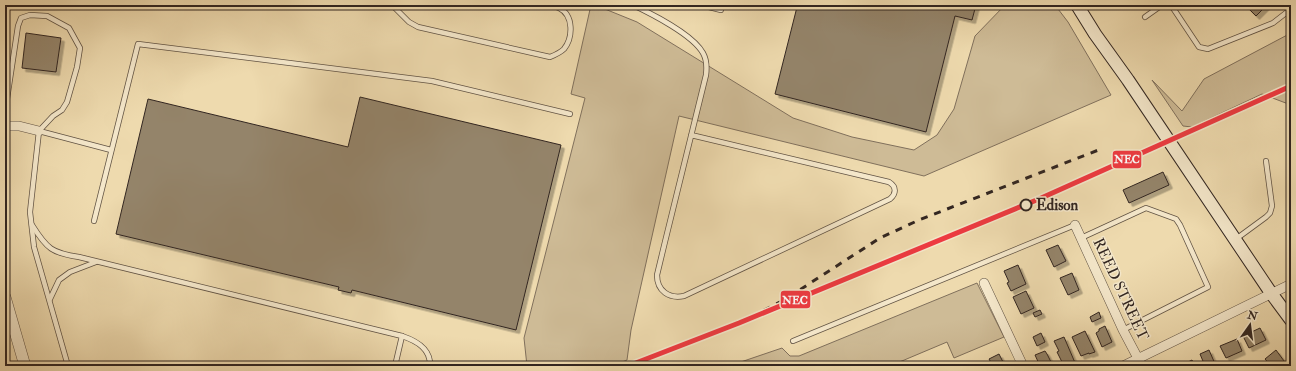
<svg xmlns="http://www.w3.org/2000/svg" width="1296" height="371" viewBox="0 0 1296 371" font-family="'IM FELL Double Pica',serif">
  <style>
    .green { fill: #cebb96; stroke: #80705c }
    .building { fill: #94846a; stroke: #322621; filter: url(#shadow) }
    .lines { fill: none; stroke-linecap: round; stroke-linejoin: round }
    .service-casing { stroke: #615344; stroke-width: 6 }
    .minor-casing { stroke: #615344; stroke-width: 10 }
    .tertiary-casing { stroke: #615344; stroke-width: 12 }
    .secondary-casing { stroke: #322621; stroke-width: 14 }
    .service { stroke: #f4e7ca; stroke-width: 4.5 }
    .minor { stroke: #f4e7ca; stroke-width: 9 }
    .tertiary { stroke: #f4e7ca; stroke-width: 11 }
    .secondary { stroke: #f4e7ca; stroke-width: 12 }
    .rail { stroke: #322621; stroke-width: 3; stroke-dasharray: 7 7; stroke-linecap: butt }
    .rail-1-casing { stroke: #f4e7ca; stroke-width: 8 }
    .rail-1 { stroke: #ee3a41; stroke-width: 5 }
    .stop-dot { fill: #f4e7ca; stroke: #322621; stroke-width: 2 }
    .labels { text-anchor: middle; stroke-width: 3; stroke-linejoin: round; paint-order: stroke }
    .stop-label { font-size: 15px; font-weight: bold; fill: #322621; stroke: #f4e7ca; text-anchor: start }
    .street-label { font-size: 15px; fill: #322621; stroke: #f4e7ca }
    .line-badge { stroke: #f4e7ca; stroke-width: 1.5 }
    .badge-label { font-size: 11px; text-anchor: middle; font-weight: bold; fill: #fff }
  </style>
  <defs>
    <filter id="shadow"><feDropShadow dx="3.5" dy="3.5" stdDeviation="0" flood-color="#0004"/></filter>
  </defs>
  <rect width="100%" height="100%" fill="#eedaae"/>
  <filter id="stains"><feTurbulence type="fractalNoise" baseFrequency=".005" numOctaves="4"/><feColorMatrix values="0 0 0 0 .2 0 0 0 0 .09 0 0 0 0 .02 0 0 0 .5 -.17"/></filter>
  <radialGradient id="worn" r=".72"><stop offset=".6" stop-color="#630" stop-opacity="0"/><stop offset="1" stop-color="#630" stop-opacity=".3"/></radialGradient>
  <g class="green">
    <path d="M591,5H595L637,22L793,118L852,137L914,150L937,135L954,109L975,36L1005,5H1055L1068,22L1111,95L924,176L679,116L631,330L627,360L612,366H527L524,338L585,98L571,94Z"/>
    <path d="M1291,33V105L1262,94L1192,127L1183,126L1152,80L1182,111L1204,79Z"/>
    <path d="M977,283L1004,337L954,358L947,342L890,366H729L782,348L790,356H799Z"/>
  </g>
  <g class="building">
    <path d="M794,5H976L972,20L955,16L926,132L775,94L797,7H794Z"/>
    <path d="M1245,5H1267L1256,16Z"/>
    <path d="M26,33L61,38L56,72L22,68Z"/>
    <path d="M360,97L561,145L516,330L352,290L351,293L338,290L339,287L116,234L148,99L348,147Z"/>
    <path d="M1163,172L1169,185L1129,203L1123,190Z"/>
    <path d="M1058,245L1066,261L1054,267L1046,250Z"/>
    <path d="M1018,265L1026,284L1011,291L1007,283L1009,282L1004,271Z"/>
    <path d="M1072,273L1079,290L1068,295L1060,278Z"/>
    <path d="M1026,291L1034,308L1021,314L1013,297Z"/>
    <path d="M1040,310L1042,314L1035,317L1033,313Z"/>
    <path d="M1099,312L1101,318L1092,322L1090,317Z"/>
    <path d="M1105,326L1112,342L1102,347L1096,333L1099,331V329Z"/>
    <path d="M1260,328L1266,340L1249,348L1243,336Z"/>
    <path d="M1085,331L1095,352L1089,354V353L1081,356L1072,337Z"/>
    <path d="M1041,333L1045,342L1037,346L1033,337Z"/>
    <path d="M1064,337L1076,365L1074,366H1064L1057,352L1059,351L1054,341Z"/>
    <path d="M1237,339L1242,351L1226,358L1220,346Z"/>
    <path d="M1209,350L1216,366H1205L1200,354Z"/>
    <path d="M1276,350L1287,365V366H1271L1265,359Z"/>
    <path d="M1045,351L1047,354L1053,366H1040L1035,355Z"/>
    <path d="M999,354L1003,362L993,366L989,359Z"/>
    <path d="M1192,360L1195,366H1182V365Z"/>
  </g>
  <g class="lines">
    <defs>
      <g id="service">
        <path d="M354,5H358"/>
        <path d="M392,5L409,22L418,27L550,57C555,55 560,53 564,49C573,38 574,15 559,8C555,6 550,6 547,5"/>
        <path d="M633,5C652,14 693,35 703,53C707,60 707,67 706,75C690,141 673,208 657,275C657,291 669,299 684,296L890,199C896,194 897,187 889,182L691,135"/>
        <path d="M701,5L721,10V5"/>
        <path d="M1171,5L1199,47L1208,49L1273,23L1291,9"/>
        <path d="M1145,17L1162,5"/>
        <path d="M5,112L18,26L21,18L30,15L47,16L69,28L80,48L77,67L67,102L62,110L53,116L39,131L30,212L34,247L68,366"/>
        <path d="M39,131L111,150"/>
        <path d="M94,221L138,44L432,81L570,114"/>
        <path d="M32,225C47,249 52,253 79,257L402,336L395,366"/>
        <path d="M1081,238L1146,208L1176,219L1180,225L1208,287L1123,330"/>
        <path d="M1236,239L1266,217L1270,213L1272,206L1266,161"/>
        <path d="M50,299L59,280L70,272L96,262"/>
        <path d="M402,336C417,341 431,349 430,366"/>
        <path d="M793,341L1075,225"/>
      </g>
      <g id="minor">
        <path d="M5,126H19L39,131"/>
        <path d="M1075,225L1123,330L1142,366"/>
        <path d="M984,283L1023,366"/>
        <path d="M1123,366L1291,284"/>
      </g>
      <path id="tertiary" d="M5,297L25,366"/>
      <path id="secondary" d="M1077,5L1095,34L1128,80L1271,293L1291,320"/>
    </defs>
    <use href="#service" class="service-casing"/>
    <use href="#minor" class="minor-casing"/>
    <use href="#tertiary" class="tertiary-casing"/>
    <use href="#secondary" class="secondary-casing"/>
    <use href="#service" class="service"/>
    <use href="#minor" class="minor"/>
    <use href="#tertiary" class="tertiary"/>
    <use href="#secondary" class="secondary"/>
    <path class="rail" d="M739,323L784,300L880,238L919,220L1101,149"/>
    <defs>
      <path id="rail-1" d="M628,366L739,323L1039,199L1291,86"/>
    </defs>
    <use href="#rail-1" class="rail-1-casing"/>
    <use href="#rail-1" class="rail-1"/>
  </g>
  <circle class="stop-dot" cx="1026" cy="205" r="5.5"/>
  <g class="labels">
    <g class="stop-label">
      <text x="1036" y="210">Edison</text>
    </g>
    <g class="street-label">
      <text transform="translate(1121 289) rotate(65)" y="5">REED STREET</text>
    </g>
  </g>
  <g class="line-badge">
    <rect x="1112" y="150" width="30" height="19" rx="4" fill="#ee3a41"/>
    <rect x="780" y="290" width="31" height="19" rx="4" fill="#ee3a41"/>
  </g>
  <g class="badge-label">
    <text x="1127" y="163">NEC</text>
    <text x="795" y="304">NEC</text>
  </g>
  <rect width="1296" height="371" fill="none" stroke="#eedaae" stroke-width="20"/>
  <rect x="6" y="6" width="1284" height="359" fill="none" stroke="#322621" stroke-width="2"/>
  <rect x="10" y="10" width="1276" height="351" fill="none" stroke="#322621"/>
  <g transform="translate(1250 325) rotate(14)" stroke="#f4e7ca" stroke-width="3" paint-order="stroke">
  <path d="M0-3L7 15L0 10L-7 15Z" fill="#322621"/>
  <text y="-6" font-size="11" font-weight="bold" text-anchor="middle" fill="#322621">N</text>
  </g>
  <rect width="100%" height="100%" filter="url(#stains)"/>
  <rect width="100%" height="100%" fill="url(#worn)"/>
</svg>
